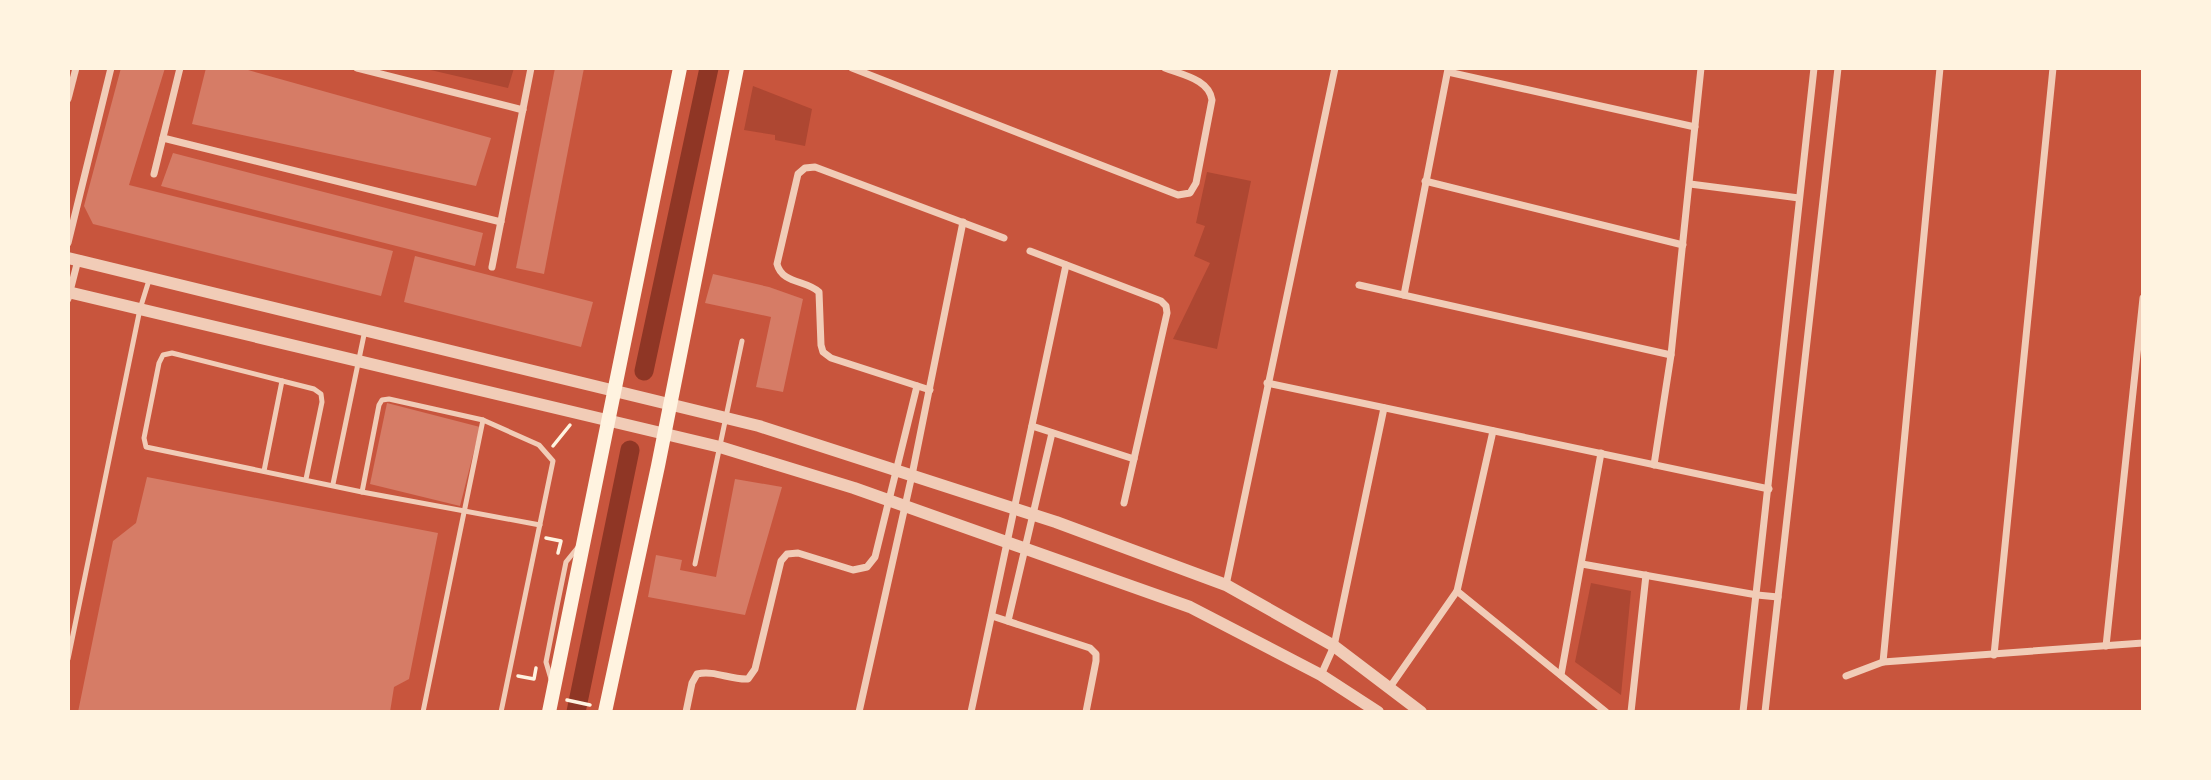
<svg xmlns="http://www.w3.org/2000/svg" width="2211" height="780" viewBox="0 0 2211 780" font-family="Montserrat,sans-serif">
  <style>
    .green { fill: #ae4732 }
    .lines { fill: none; stroke-linecap: round; stroke-linejoin: round }
    .canal { stroke: #8f3625; stroke-width: 19 }
    .building { fill: #d67c66 }
    .path { stroke: #fff3e0; stroke-width: 3.5 }
    .service { stroke: #f1ccb7; stroke-width: 5 }
    .minor { stroke: #f1ccb7; stroke-width: 7 }
    .tertiary { stroke: #f1ccb7; stroke-width: 12 }
    .secondary { stroke: #fff3e0; stroke-width: 14 }
  </style>
  <rect width="100%" height="100%" fill="#c8553d"/>
  <g class="green">
    <path d="M422,68H514L508,88Z"/>
    <path d="M753,86L812,109L805,146L775,140V135L744,130Z"/>
    <path d="M1207,172L1251,181L1217,349L1173,339L1210,263L1194,256L1205,226L1196,223Z"/>
    <path d="M1591,583L1631,591L1621,695L1575,662Z"/>
  </g>
  <g class="lines">
    <g class="canal">
      <path d="M644,371L709,68"/>
      <path d="M576,712L630,450"/>
    </g>
  </g>
  <g class="building">
    <path d="M121,68H165L129,185L393,251L381,296L93,224L84,206Z"/>
    <path d="M206,68H241L491,138L476,186L192,124Z"/>
    <path d="M555,68H584L544,274L516,268Z"/>
    <path d="M173,153L483,233L475,266L161,186Z"/>
    <path d="M415,256L593,302L581,347L404,302Z"/>
    <path d="M713,274L769,287L803,299L783,392L756,387L771,317L705,303Z"/>
    <path d="M387,403L480,427L460,506L370,484Z"/>
    <path d="M147,477L438,533L409,679L394,687L390,712H78L113,541L136,523Z"/>
    <path d="M735,479L782,487L745,615L648,597L656,555L682,560L680,570L716,577Z"/>
  </g>
  <g class="lines">
    <g class="path">
      <path d="M553,446L570,425"/>
      <path d="M546,538L561,541L558,553"/>
      <path d="M518,676L534,679L536,668"/>
      <path d="M567,700L590,705"/>
    </g>
    <g class="service">
      <path d="M264,471L282,381"/>
      <path d="M306,479L322,402L321,394L314,389L172,353L163,355L159,363L144,438L146,447L362,492L540,525"/>
      <path d="M333,484L365,330"/>
      <path d="M362,492L379,405L382,400L389,399L483,420L539,445L553,461L501,712"/>
      <path d="M695,564L742,341"/>
      <path d="M68,659L140,309L150,277"/>
      <path d="M551,679L546,662L557,606L566,562L579,546"/>
      <path d="M423,712L483,420"/>
    </g>
    <g class="minor">
      <path d="M357,68L523,110"/>
      <path d="M852,68L1178,195L1190,193L1196,183L1212,100C1209,79 1182,75 1165,68"/>
      <path d="M1448,72L1695,127"/>
      <path d="M68,99L76,68"/>
      <path d="M163,138L501,222"/>
      <path d="M154,174L180,68"/>
      <path d="M1425,181L1683,245"/>
      <path d="M1690,184L1799,198"/>
      <path d="M68,243L111,68"/>
      <path d="M1030,251L1161,301L1166,306L1167,313L1124,503"/>
      <path d="M492,267L531,68"/>
      <path d="M1359,285L1671,355"/>
      <path d="M1404,295L1448,69"/>
      <path d="M68,299L78,260"/>
      <path d="M1267,383L1769,489"/>
      <path d="M930,390L831,358L823,352L821,345L819,292C807,280 782,284 777,264L798,174L805,168L815,167L1004,238"/>
      <path d="M1032,426L1134,459"/>
      <path d="M1654,465L1671,355L1701,68"/>
      <path d="M1582,564L1757,595L1778,597"/>
      <path d="M1226,585L1335,68"/>
      <path d="M1457,591L1606,712"/>
      <path d="M992,616L1090,648L1096,654V661L1086,712"/>
      <path d="M1008,621L1052,433"/>
      <path d="M2106,646L2143,298"/>
      <path d="M1994,655L2053,68"/>
      <path d="M1883,662L1940,68"/>
      <path d="M1321,675L1334,646L1384,408"/>
      <path d="M1561,675L1601,453"/>
      <path d="M1846,676L1883,662L2143,643"/>
      <path d="M1390,687L1457,591L1493,431"/>
      <path d="M686,712L692,683L697,674C715,670 730,680 748,679L755,669L781,561L787,554L798,553L853,570L867,567L875,557L917,386"/>
      <path d="M859,712L912,475L963,222"/>
      <path d="M971,712L1066,265"/>
      <path d="M1631,712L1646,575"/>
      <path d="M1743,712L1814,68"/>
      <path d="M1765,712L1838,68"/>
    </g>
    <g class="tertiary">
      <path d="M68,258L759,426L1056,522L1226,585L1334,646L1421,712"/>
      <path d="M68,292L720,447L854,488L1190,607L1321,675L1378,712"/>
    </g>
    <g class="secondary">
      <path d="M549,712L680,68"/>
      <path d="M605,712L658,466L737,68"/>
    </g>
  </g>
  <rect width="2211" height="780" fill="none" stroke="#fff3e0" stroke-width="140"/>
</svg>
